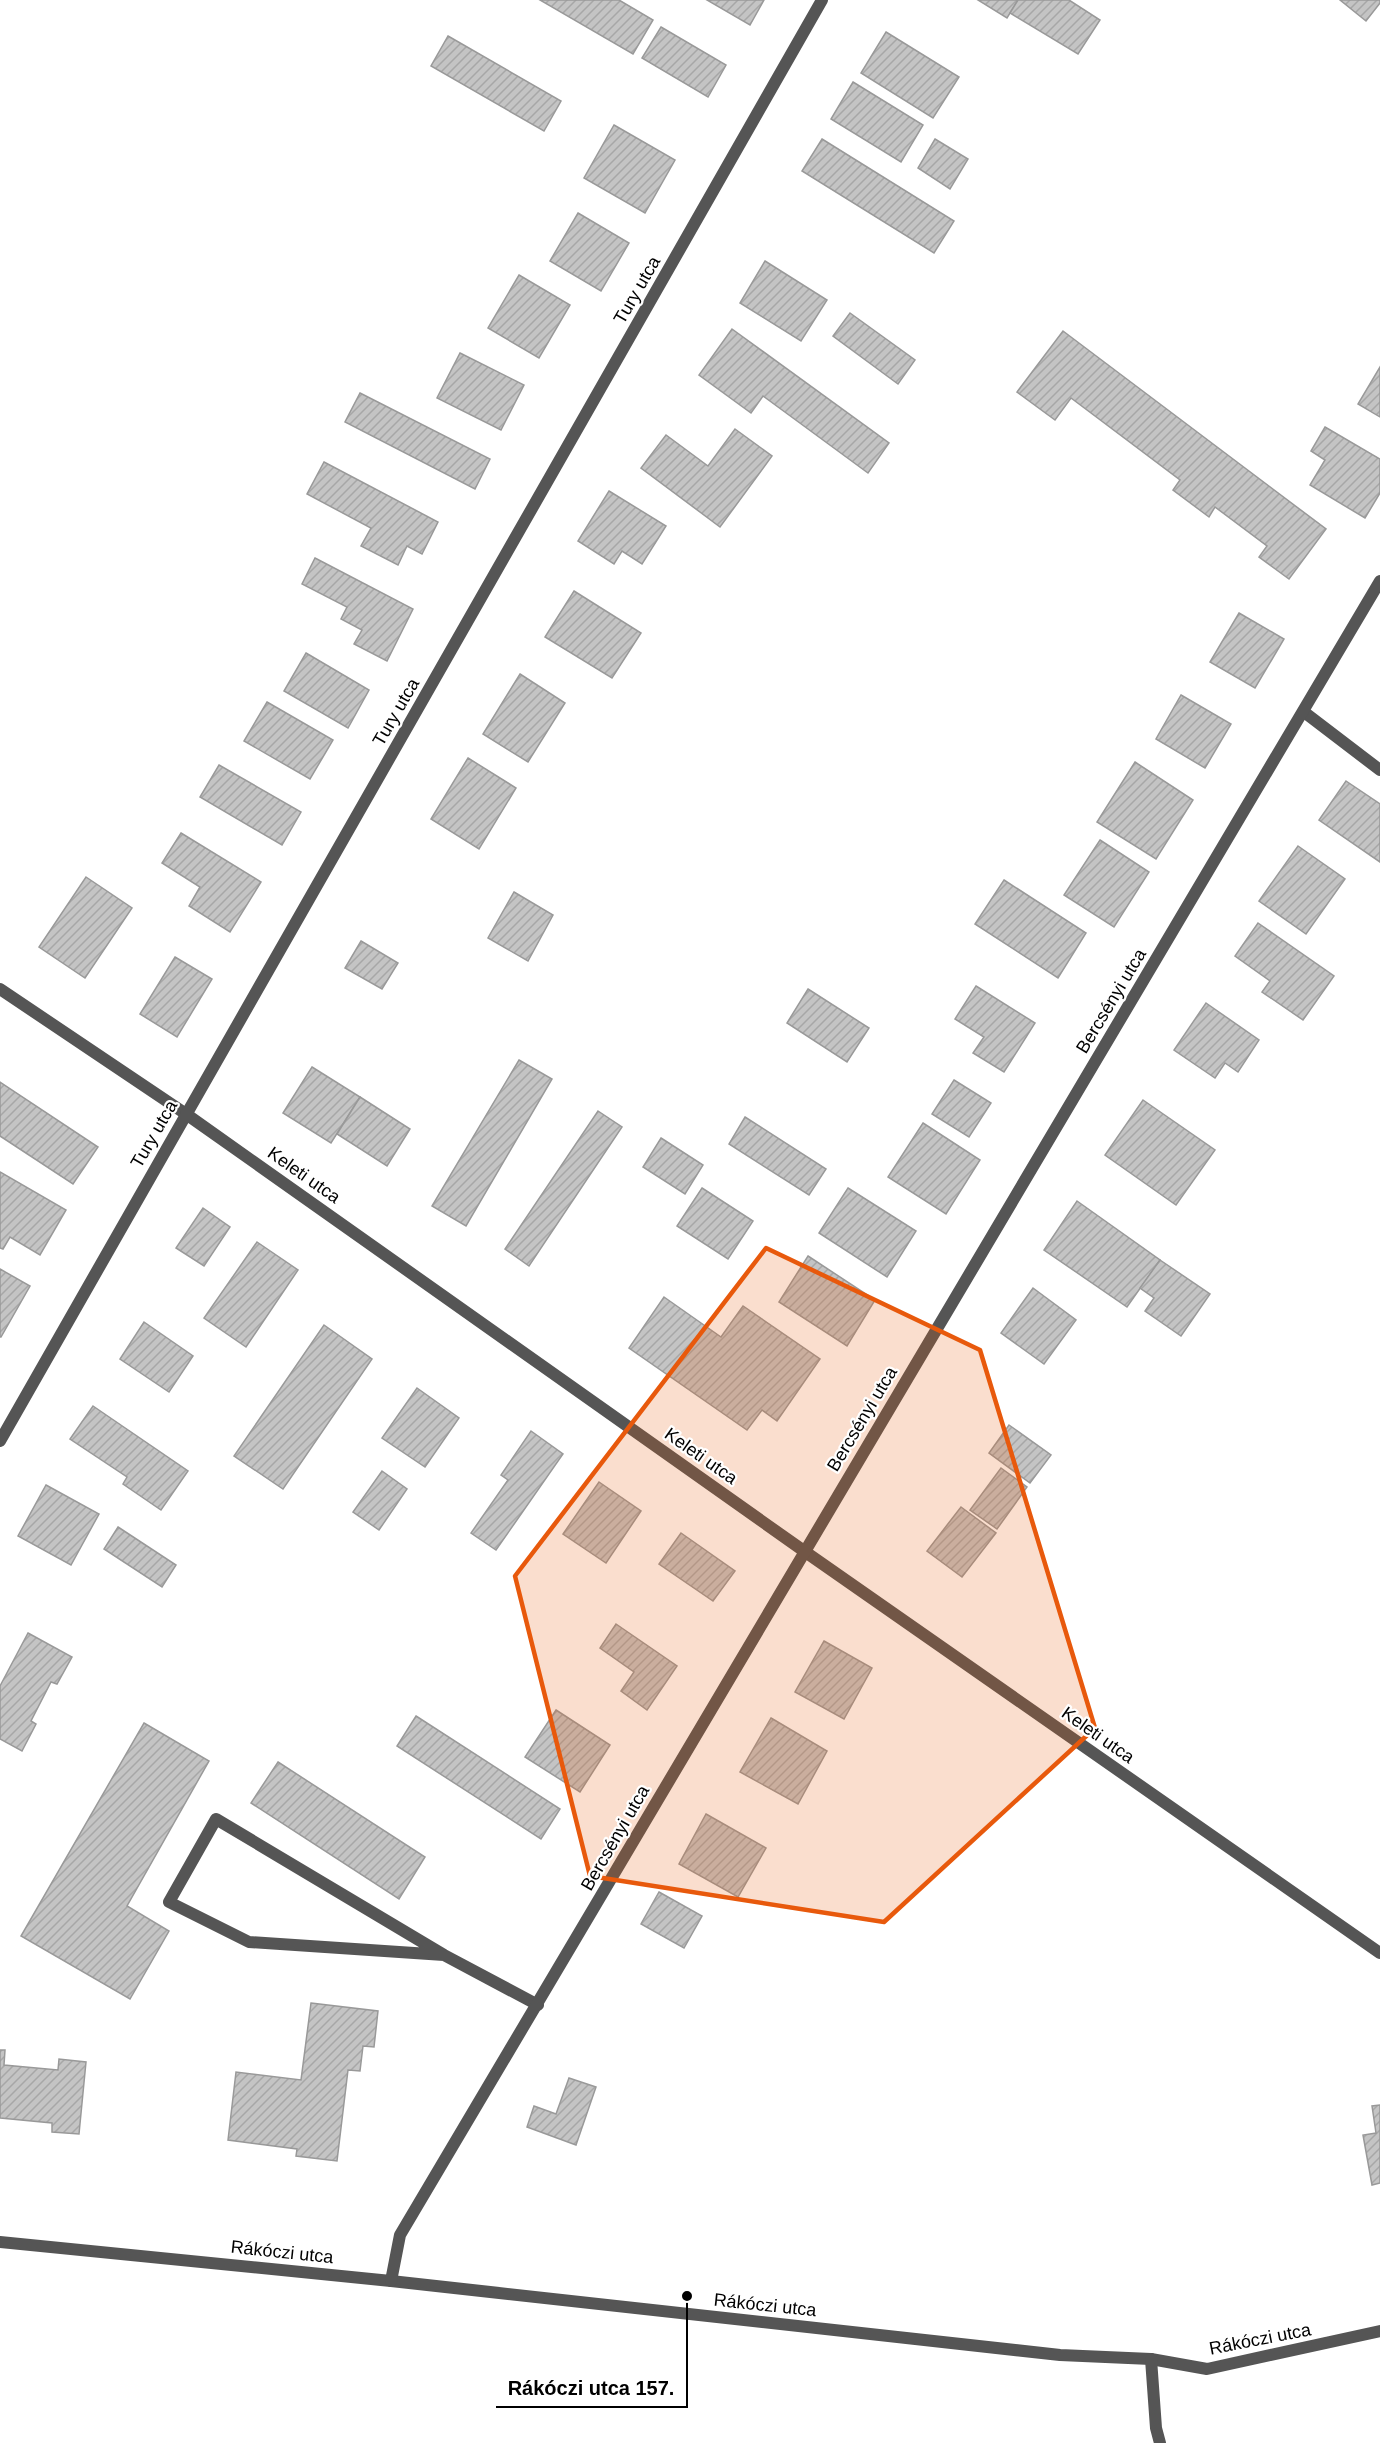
<svg xmlns="http://www.w3.org/2000/svg" width="1380" height="2443" viewBox="0 0 1380 2443" font-family="Arial,sans-serif">
  <style>
    .building { fill: url(#building-hatch); stroke: #999; stroke-width: 1.5 }
    .lines { fill: none; stroke-linecap: round; stroke-linejoin: round }
    .service { stroke: #555; stroke-width: 12 }
    .minor { stroke: #555; stroke-width: 12 }
    .marked { fill: #e8590c; fill-opacity: 0.2; stroke: #e8590c; stroke-width: 4.5; stroke-linejoin: round }
    .labels { text-anchor: middle; stroke-width: 4.5; stroke-linejoin: round; paint-order: stroke }
    .street-label { font-size: 18px; fill: #000; stroke: #fff }
    .leader { fill: none; stroke: #000; stroke-width: 2 }
    .callout-dot { fill: #000; stroke: #fff; stroke-width: 2 }
    .callout-label { font-size: 20px; text-anchor: middle; font-weight: bold; fill: #000; stroke: #fff; stroke-width: 4.5; stroke-linejoin: round; paint-order: stroke }
  </style>
  <defs>
    <pattern id="building-hatch" width="6" height="6" patternUnits="userSpaceOnUse" patternTransform="scale(1.5)"><rect width="6" height="6" fill="#c4c4c4"/><path d="M-1 1l2-2M0 6l6-6M5 7l2-2" fill="none" stroke="#a7a7a7"/></pattern>
  </defs>
  <rect width="100%" height="100%" fill="#fff"/>
  <g class="building">
    <path d="M540,0H619L653,20L633,54Z"/>
    <path d="M707,0H764L750,25Z"/>
    <path d="M978,0H1018L1007,18Z"/>
    <path d="M1018,0H1069L1100,20L1078,54L1010,13Z"/>
    <path d="M1340,0H1380V3L1366,21Z"/>
    <path d="M661,27L726,65L708,97L642,58Z"/>
    <path d="M886,32L959,77L933,118L861,73Z"/>
    <path d="M448,36L561,101L544,131L431,66Z"/>
    <path d="M853,82L923,125L901,162L831,119Z"/>
    <path d="M614,125L675,160L645,213L584,178Z"/>
    <path d="M822,139L954,221L934,253L802,171Z"/>
    <path d="M935,139L968,159L950,189L918,168Z"/>
    <path d="M578,213L629,243L601,291L550,261Z"/>
    <path d="M765,261L827,300L801,341L740,303Z"/>
    <path d="M519,275L570,305L539,358L488,328Z"/>
    <path d="M850,313L915,360L898,384L833,336Z"/>
    <path d="M732,329L889,443L868,473L763,396L751,413L699,375Z"/>
    <path d="M1063,331L1326,529L1289,579L1259,557L1267,546L1215,507L1209,517L1173,490L1180,480L1071,398L1055,420L1017,392Z"/>
    <path d="M460,353L524,385L501,430L437,398Z"/>
    <path d="M1380,367V417L1358,404Z"/>
    <path d="M360,393L490,459L475,489L345,422Z"/>
    <path d="M1325,427L1380,459V493L1365,518L1310,485L1325,460L1311,451Z"/>
    <path d="M735,429L772,456L720,527L641,468L666,435L708,466Z"/>
    <path d="M324,462L438,522L422,554L407,546L398,565L361,546L371,528L307,494Z"/>
    <path d="M609,491L666,526L642,564L622,551L614,564L578,541Z"/>
    <path d="M315,558L413,609L387,661L354,644L362,630L341,619L347,607L302,584Z"/>
    <path d="M574,591L641,633L612,678L545,637Z"/>
    <path d="M1239,613L1284,639L1255,688L1210,662Z"/>
    <path d="M306,653L369,690L348,728L284,691Z"/>
    <path d="M520,674L565,703L528,762L483,734Z"/>
    <path d="M1181,695L1231,724L1205,768L1156,739Z"/>
    <path d="M267,702L333,740L310,779L244,741Z"/>
    <path d="M468,758L516,788L479,849L431,819Z"/>
    <path d="M1135,762L1193,800L1156,859L1097,822Z"/>
    <path d="M219,765L301,812L282,845L200,797Z"/>
    <path d="M1346,781L1380,804V862L1319,820Z"/>
    <path d="M181,833L261,882L230,932L189,906L200,887L162,863Z"/>
    <path d="M1100,840L1149,872L1114,927L1064,895Z"/>
    <path d="M1298,846L1345,879L1306,934L1259,901Z"/>
    <path d="M86,877L132,908L85,978L39,947Z"/>
    <path d="M1004,880L1086,933L1058,978L975,924Z"/>
    <path d="M514,892L553,915L528,961L488,938Z"/>
    <path d="M1258,923L1334,976L1303,1020L1262,992L1270,981L1235,956Z"/>
    <path d="M361,941L398,963L382,989L345,968Z"/>
    <path d="M175,957L212,979L177,1037L140,1014Z"/>
    <path d="M976,986L1035,1023L1004,1072L973,1053L984,1037L955,1019Z"/>
    <path d="M808,989L869,1028L847,1062L787,1023Z"/>
    <path d="M1206,1003L1259,1040L1238,1072L1225,1063L1215,1078L1174,1050Z"/>
    <path d="M519,1060L552,1079L466,1226L432,1206Z"/>
    <path d="M312,1067L360,1097L331,1143L283,1113Z"/>
    <path d="M954,1080L991,1103L969,1137L932,1114Z"/>
    <path d="M0,1082L98,1147L73,1184L0,1136Z"/>
    <path d="M360,1097L410,1129L387,1166L337,1134Z"/>
    <path d="M1143,1100L1215,1150L1176,1205L1105,1155Z"/>
    <path d="M598,1111L622,1127L529,1266L505,1249Z"/>
    <path d="M745,1117L826,1169L809,1195L729,1144Z"/>
    <path d="M923,1123L980,1160L946,1214L888,1177Z"/>
    <path d="M661,1138L703,1165L685,1194L643,1167Z"/>
    <path d="M0,1172L66,1210L40,1255L10,1237L3,1249L0,1248Z"/>
    <path d="M702,1188L753,1221L728,1259L677,1226Z"/>
    <path d="M848,1188L916,1231L887,1277L819,1233Z"/>
    <path d="M1077,1201L1160,1260L1127,1307L1044,1250Z"/>
    <path d="M203,1208L230,1227L204,1266L176,1248Z"/>
    <path d="M257,1242L298,1270L246,1347L204,1318Z"/>
    <path d="M808,1256L875,1300L847,1346L779,1302Z"/>
    <path d="M1160,1260L1210,1294L1181,1336L1145,1311L1154,1298L1140,1288Z"/>
    <path d="M0,1269L30,1286L1,1337H0Z"/>
    <path d="M1033,1288L1076,1320L1044,1364L1001,1333Z"/>
    <path d="M664,1297L721,1337L743,1306L820,1359L777,1421L762,1410L747,1430L629,1348Z"/>
    <path d="M144,1322L193,1356L169,1392L120,1359Z"/>
    <path d="M324,1325L372,1359L283,1489L234,1456Z"/>
    <path d="M417,1388L459,1418L425,1467L382,1438Z"/>
    <path d="M93,1406L188,1471L161,1510L123,1484L127,1477L70,1439Z"/>
    <path d="M1009,1425L1051,1455L1030,1483L989,1453Z"/>
    <path d="M531,1431L563,1454L496,1550L471,1533L508,1480L501,1475Z"/>
    <path d="M1001,1468L1027,1487L997,1529L970,1510Z"/>
    <path d="M382,1471L407,1489L379,1530L353,1512Z"/>
    <path d="M599,1482L641,1511L606,1563L563,1534Z"/>
    <path d="M46,1485L99,1514L71,1565L18,1536Z"/>
    <path d="M961,1507L996,1533L962,1577L927,1551Z"/>
    <path d="M118,1527L176,1565L162,1587L104,1549Z"/>
    <path d="M681,1533L735,1571L713,1601L659,1564Z"/>
    <path d="M616,1624L677,1666L647,1710L621,1691L634,1672L600,1648Z"/>
    <path d="M28,1633L72,1657L57,1684L51,1682L31,1721L36,1724L22,1751L0,1739V1686Z"/>
    <path d="M824,1641L872,1668L844,1719L795,1692Z"/>
    <path d="M556,1710L610,1745L580,1792L525,1757Z"/>
    <path d="M416,1716L560,1809L541,1839L397,1746Z"/>
    <path d="M771,1718L827,1751L798,1804L740,1772Z"/>
    <path d="M144,1723L209,1761L127,1906L169,1931L130,1999L21,1936Z"/>
    <path d="M278,1762L425,1857L399,1899L251,1803Z"/>
    <path d="M706,1814L766,1848L738,1897L679,1864Z"/>
    <path d="M659,1892L702,1916L684,1948L641,1924Z"/>
    <path d="M311,2003L378,2011L374,2047L363,2046L360,2071L348,2070L337,2161L296,2156L297,2149L228,2140L236,2072L301,2080Z"/>
    <path d="M0,2050H5L4,2065L58,2070L59,2059L86,2062L79,2134L52,2132V2123L0,2118Z"/>
    <path d="M569,2078L596,2087L576,2145L527,2127L534,2106L556,2114Z"/>
    <path d="M1380,2105V2183L1372,2185L1363,2135L1376,2133L1372,2106Z"/>
  </g>
  <g class="lines">
    <path class="service" d="M444,1955L249,1942L169,1902L216,1819L444,1955L538,2005"/>
    <g class="minor">
      <path d="M1304,712L1380,770"/>
      <path d="M0,989L186,1114L804,1551L1380,1953"/>
      <path d="M0,1441L822,0"/>
      <path d="M0,2242L391,2281L1060,2355L1151,2359L1207,2369L1380,2331"/>
      <path d="M391,2281L400,2235L1380,581"/>
      <path d="M1151,2359L1156,2428L1160,2443"/>
    </g>
  </g>
  <path class="marked" d="M766,1248L980,1350L1095,1728L884,1922L590,1876L515,1576Z"/>
  <g class="labels">
    <g class="street-label">
      <text transform="translate(637 290) rotate(-60)" y="6">Tury utca</text>
      <text transform="translate(396 712) rotate(-60)" y="6">Tury utca</text>
      <text transform="translate(1111 1001) rotate(-59)" y="6">Bercsényi utca</text>
      <text transform="translate(154 1134) rotate(-60)" y="6">Tury utca</text>
      <text transform="translate(304 1175) rotate(35)" y="6">Keleti utca</text>
      <text transform="translate(862 1419) rotate(-59)" y="6">Bercsényi utca</text>
      <text transform="translate(701 1456) rotate(35)" y="6">Keleti utca</text>
      <text transform="translate(1098 1735) rotate(35)" y="6">Keleti utca</text>
      <text transform="translate(615 1838) rotate(-60)" y="6">Bercsényi utca</text>
      <text transform="translate(282 2252) rotate(6)" y="6">Rákóczi utca</text>
      <text transform="translate(765 2305) rotate(6)" y="6">Rákóczi utca</text>
      <text transform="translate(1260 2339) rotate(-11)" y="6">Rákóczi utca</text>
    </g>
  </g>
  <path class="leader" d="M687 2296L687 2407H496"/>
  <circle class="callout-dot" cx="687" cy="2296" r="6"/>
  <g class="callout-label">
    <text x="591" y="2395">Rákóczi utca 157.</text>
  </g>
</svg>
